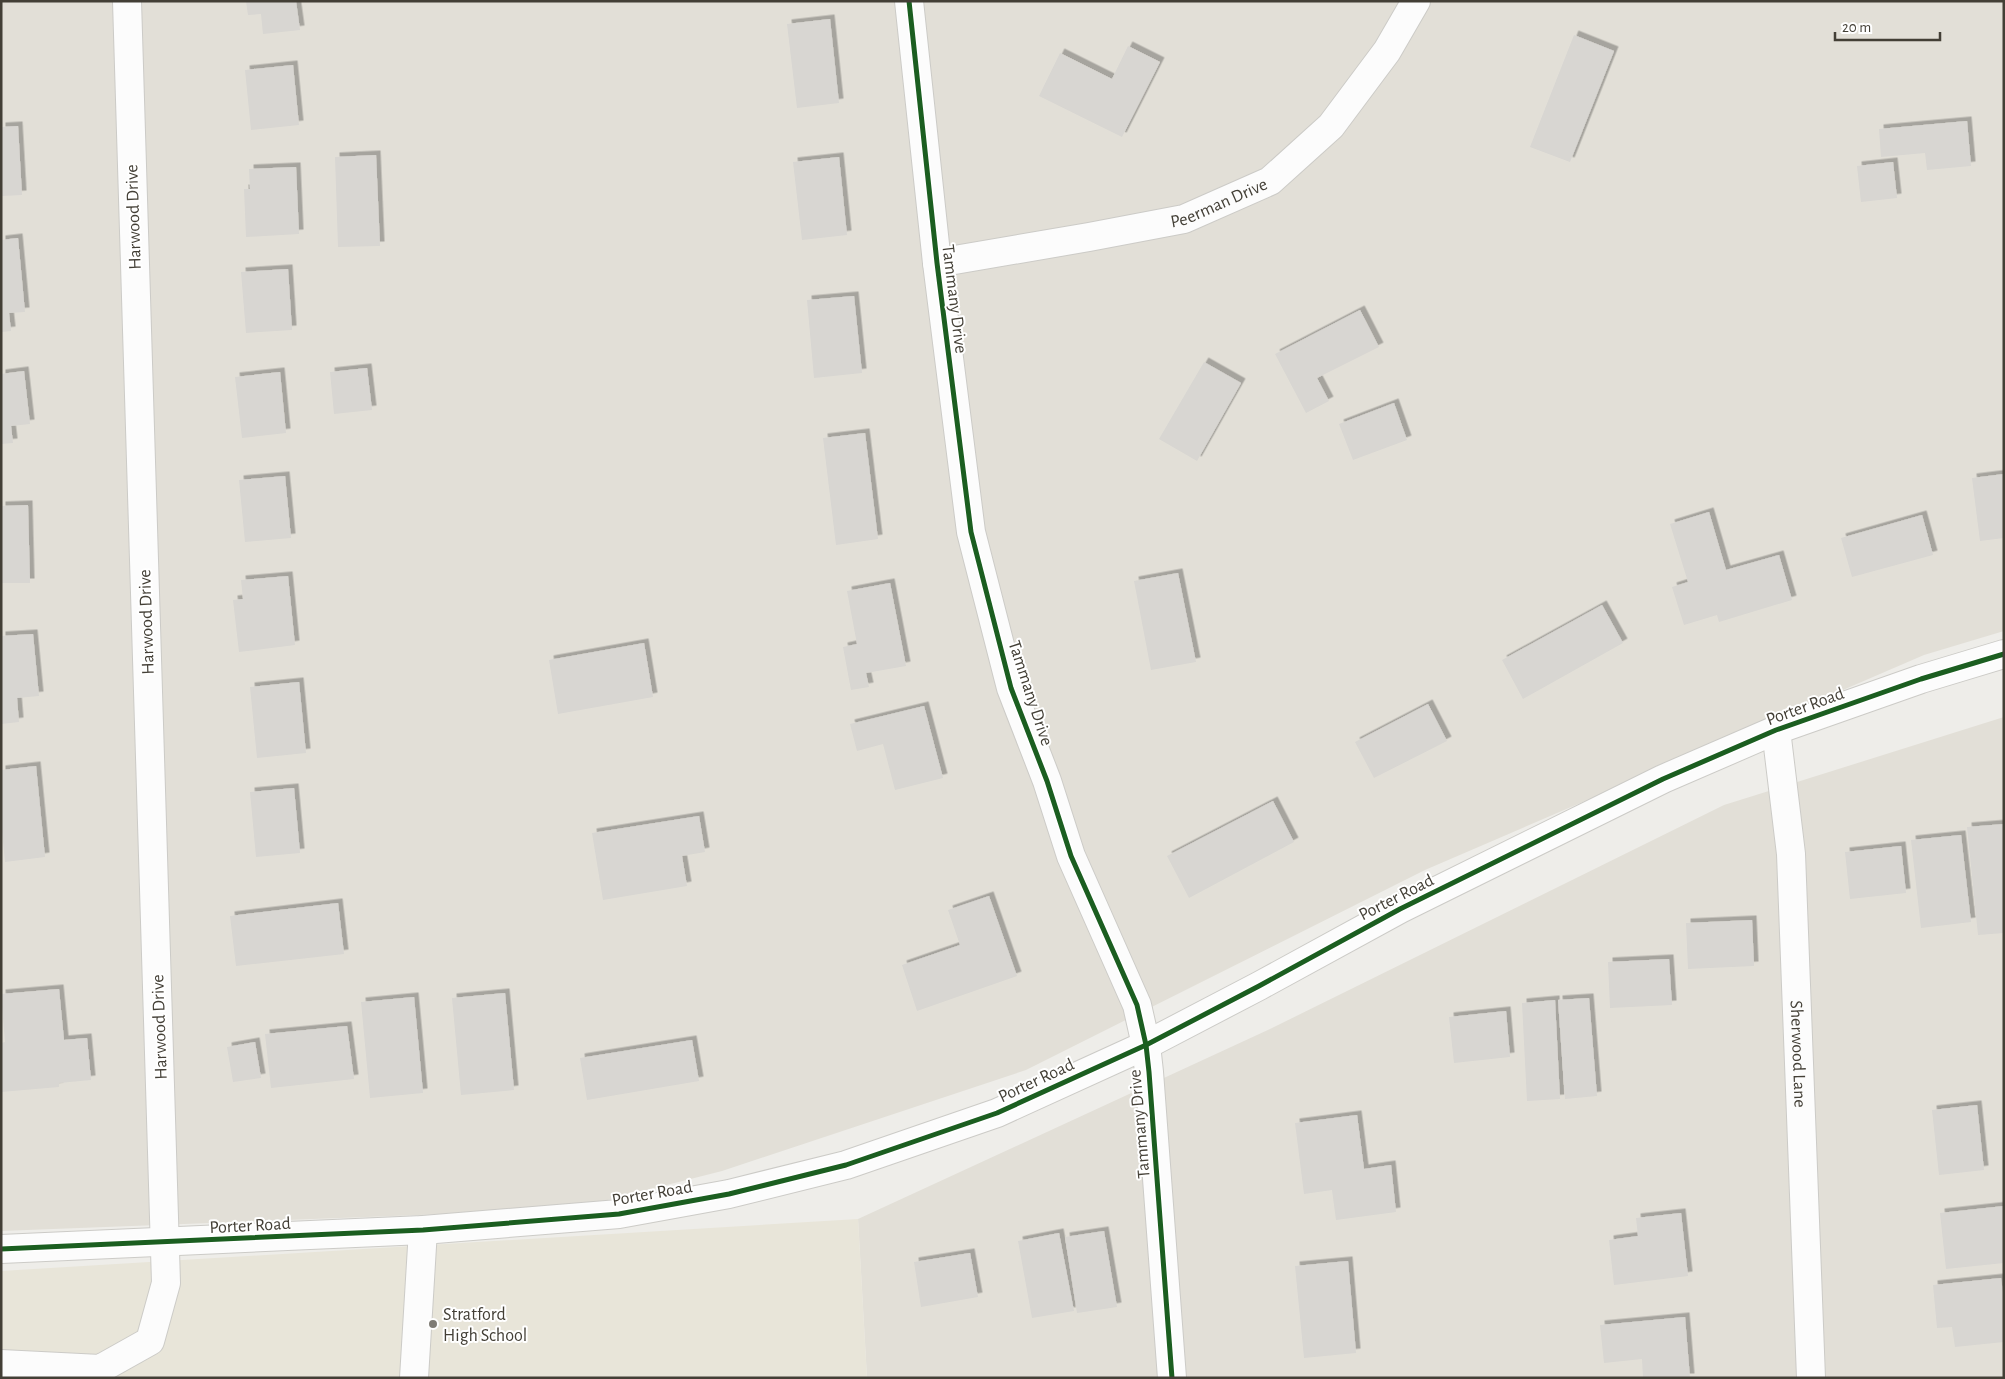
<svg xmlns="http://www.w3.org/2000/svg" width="2005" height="1379" viewBox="0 0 2005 1379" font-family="'Alegreya Sans',sans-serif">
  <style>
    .residential { fill: #e2dfd7 }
    .education { fill: #e8e5d9 }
    .building { fill: #d8d6d2; filter: url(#shadow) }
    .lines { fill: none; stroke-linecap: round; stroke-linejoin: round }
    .minor-casing { stroke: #cccbc7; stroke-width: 30 }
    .minor { stroke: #fcfcfc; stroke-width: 28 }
    .cycleway-casing { stroke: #fff; stroke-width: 8 }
    .cycleway { stroke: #1b5e20; stroke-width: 5 }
    .poi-dot { fill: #7f7c75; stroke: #fff; stroke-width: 2 }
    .labels { text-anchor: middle; stroke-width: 4; stroke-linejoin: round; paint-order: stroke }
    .street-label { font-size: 18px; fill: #433f36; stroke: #fff }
    .poi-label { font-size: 18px; fill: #433f36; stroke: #fff; text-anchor: start }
  </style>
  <defs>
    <filter id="shadow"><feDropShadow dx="4.5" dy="-4.5" stdDeviation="0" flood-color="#0004"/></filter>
  </defs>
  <rect width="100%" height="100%" fill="#eeede9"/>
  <g class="residential">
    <path d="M1,1H2004V631L1924,655L1425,870L1026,1070L722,1171L572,1209L1,1231Z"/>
    <path d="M2004,717V1378H867L858,1219L1270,1029L1724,805Z"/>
  </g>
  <path class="education" d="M858,1219L867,1378H1V1271Z"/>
  <g class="building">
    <path d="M246,1H296L300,30L263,34L261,14L248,15Z"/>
    <path d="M830,19L839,103L797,108L787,24Z"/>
    <path d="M1574,35L1614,51L1570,162L1530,147Z"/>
    <path d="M1128,46L1160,62L1122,137L1039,96L1060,53L1112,79Z"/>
    <path d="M293,65L299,125L251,130L245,70Z"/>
    <path d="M1967,121L1971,166L1927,170L1925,153L1881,157L1879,129Z"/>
    <path d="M18,126L22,195L1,196V127Z"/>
    <path d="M376,155L380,246L338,247L335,157Z"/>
    <path d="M839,157L847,235L802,240L793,162Z"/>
    <path d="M1893,162L1897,198L1861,202L1857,166Z"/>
    <path d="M296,167L299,234L246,237L244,189H250L249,169Z"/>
    <path d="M18,238L25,312L9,313L11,331L1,332V240Z"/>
    <path d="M288,269L292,330L246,333L241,272Z"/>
    <path d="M854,296L862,373L814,378L807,300Z"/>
    <path d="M1360,310L1379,347L1317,378L1329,401L1306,413L1275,354Z"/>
    <path d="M1204,362L1241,383L1197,461L1159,439Z"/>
    <path d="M367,368L372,410L334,414L330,372Z"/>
    <path d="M24,371L30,424L11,426L13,443L1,444V374Z"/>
    <path d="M280,372L286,433L242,438L235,377Z"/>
    <path d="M1394,403L1407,440L1353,460L1339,424Z"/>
    <path d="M865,433L878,539L836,545L823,438Z"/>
    <path d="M2004,474V538L1980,541L1972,478Z"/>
    <path d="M285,476L291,538L245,542L239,480Z"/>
    <path d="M28,505L30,583H1V506Z"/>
    <path d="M1709,512L1726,570L1779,555L1792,600L1719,622L1717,615L1684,625L1672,587L1688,582L1670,524Z"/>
    <path d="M1922,515L1933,555L1852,577L1841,538Z"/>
    <path d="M1178,573L1196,662L1151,670L1134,581Z"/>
    <path d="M288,576L295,645L239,652L233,600L243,599L241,580Z"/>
    <path d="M890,583L906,666L866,673L869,687L851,690L843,647L857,644L847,591Z"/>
    <path d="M1602,605L1623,643L1523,699L1502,660Z"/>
    <path d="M33,634L39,696L17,698L19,722L1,724V636Z"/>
    <path d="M644,643L653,697L558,714L549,660Z"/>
    <path d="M299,682L306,753L257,758L250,687Z"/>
    <path d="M1428,704L1447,741L1374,778L1355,742Z"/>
    <path d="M924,706L943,778L895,790L883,744L857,751L850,724Z"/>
    <path d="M36,766L45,857L5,862L1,821V770Z"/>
    <path d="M294,788L300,853L256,857L250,792Z"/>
    <path d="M1273,801L1294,842L1189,898L1167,856Z"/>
    <path d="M699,816L705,852L682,856L687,886L603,900L592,833Z"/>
    <path d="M2004,824V933L1978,935L1967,827Z"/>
    <path d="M1961,835L1971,922L1921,928L1911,840Z"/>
    <path d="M1901,846L1906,893L1850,899L1845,852Z"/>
    <path d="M989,896L1017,976L917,1011L902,965L960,945L948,910Z"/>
    <path d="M338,903L344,954L236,966L230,916Z"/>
    <path d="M1752,920L1754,966L1688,969L1686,923Z"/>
    <path d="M1669,959L1672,1005L1610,1008L1608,962Z"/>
    <path d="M59,989L64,1040L87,1038L91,1080L59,1083V1087L1,1092V1043L5,1042L1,994Z"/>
    <path d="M505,993L514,1090L461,1095L452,998Z"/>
    <path d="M414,997L423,1093L370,1098L361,1002Z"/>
    <path d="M1589,998L1597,1096L1565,1099L1558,1000Z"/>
    <path d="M1555,1000L1560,1099L1527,1101L1522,1003Z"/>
    <path d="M1506,1011L1510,1057L1454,1063L1449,1017Z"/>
    <path d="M347,1026L354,1079L271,1088L265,1034Z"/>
    <path d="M692,1040L699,1081L587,1100L580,1058Z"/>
    <path d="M255,1042L261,1078L233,1082L227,1047Z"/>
    <path d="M1977,1105L1984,1170L1939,1175L1932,1110Z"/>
    <path d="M1357,1115L1364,1169L1391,1165L1396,1212L1336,1220L1332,1190L1304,1194L1295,1123Z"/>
    <path d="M2004,1206V1263L1946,1269L1940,1213Z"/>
    <path d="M1681,1213L1688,1276L1614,1285L1609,1240L1638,1236L1636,1218Z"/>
    <path d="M1104,1231L1117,1307L1077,1313L1065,1237Z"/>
    <path d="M1059,1233L1074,1311L1032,1318L1018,1241Z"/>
    <path d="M970,1253L978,1297L921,1307L914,1262Z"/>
    <path d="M1348,1261L1356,1353L1304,1358L1295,1266Z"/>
    <path d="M2001,1278L2004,1300V1342L1955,1347L1952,1327L1937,1328L1933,1285Z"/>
    <path d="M1685,1317L1690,1378H1643L1642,1359L1604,1363L1600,1325Z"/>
  </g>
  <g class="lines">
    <defs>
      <g id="minor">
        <path d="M909,1L937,263L971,532L1011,688L1047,781L1071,856L1137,1005L1146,1045L1149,1072L1172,1378"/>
        <path id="s1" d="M937,263L1089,237L1184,219L1270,181L1331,126L1387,51L1416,1"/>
        <path id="s2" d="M1776,730L1791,854L1811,1378"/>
        <path d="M1,1249L423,1230L619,1214L729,1194L846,1165L997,1113L1146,1045L1259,986L1400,909L1663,779L1776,730L1921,679L2004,654"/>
        <path d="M1,1364L100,1369L150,1341L166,1283L127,1"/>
        <path d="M414,1378L423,1230"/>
      </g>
    </defs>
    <use href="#minor" class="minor-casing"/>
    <use href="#minor" class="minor"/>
    <defs>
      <g id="cycleway">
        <path d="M909,1L937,263L971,532L1011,688L1047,781L1071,856L1137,1005L1146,1045L1149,1072L1172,1378"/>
        <path d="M1,1249L423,1230L619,1214L729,1194L846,1165L997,1113L1146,1045L1259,986L1400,909L1663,779L1776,730L1921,679L2004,654"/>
      </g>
    </defs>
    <use href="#cycleway" class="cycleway-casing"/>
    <use href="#cycleway" class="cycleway"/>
  </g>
  <circle class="poi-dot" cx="433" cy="1324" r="5"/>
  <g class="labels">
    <g class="street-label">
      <text dy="6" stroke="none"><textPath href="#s1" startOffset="289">Peerman Drive</textPath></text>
      <text transform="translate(133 217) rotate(-92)" y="6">Harwood Drive</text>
      <text transform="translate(955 299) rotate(83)" y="6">Tammany Drive</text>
      <text transform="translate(146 622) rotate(-92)" y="6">Harwood Drive</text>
      <text transform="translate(1031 693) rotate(72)" y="6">Tammany Drive</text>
      <text transform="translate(1805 706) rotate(-20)" y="6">Porter Road</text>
      <text transform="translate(1396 897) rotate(-27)" y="6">Porter Road</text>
      <text transform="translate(159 1027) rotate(-92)" y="6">Harwood Drive</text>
      <text dy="6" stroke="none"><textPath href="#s2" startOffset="325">Sherwood Lane</textPath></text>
      <text transform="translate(1036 1080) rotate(-25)" y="6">Porter Road</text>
      <text transform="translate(1139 1124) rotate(-95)" y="6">Tammany Drive</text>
      <text transform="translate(652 1193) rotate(-10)" y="6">Porter Road</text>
      <text transform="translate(250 1225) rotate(-3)" y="6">Porter Road</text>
    </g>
    <g class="poi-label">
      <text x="443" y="1320">Stratford<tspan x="443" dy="21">High School</tspan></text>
    </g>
  </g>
  <rect width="2005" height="1379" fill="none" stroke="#433f36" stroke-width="5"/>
  <path d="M1835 32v8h105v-8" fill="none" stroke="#433f36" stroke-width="2.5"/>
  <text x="1842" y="32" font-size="15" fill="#433f36" stroke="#ffffff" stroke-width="4" paint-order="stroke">20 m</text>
</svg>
